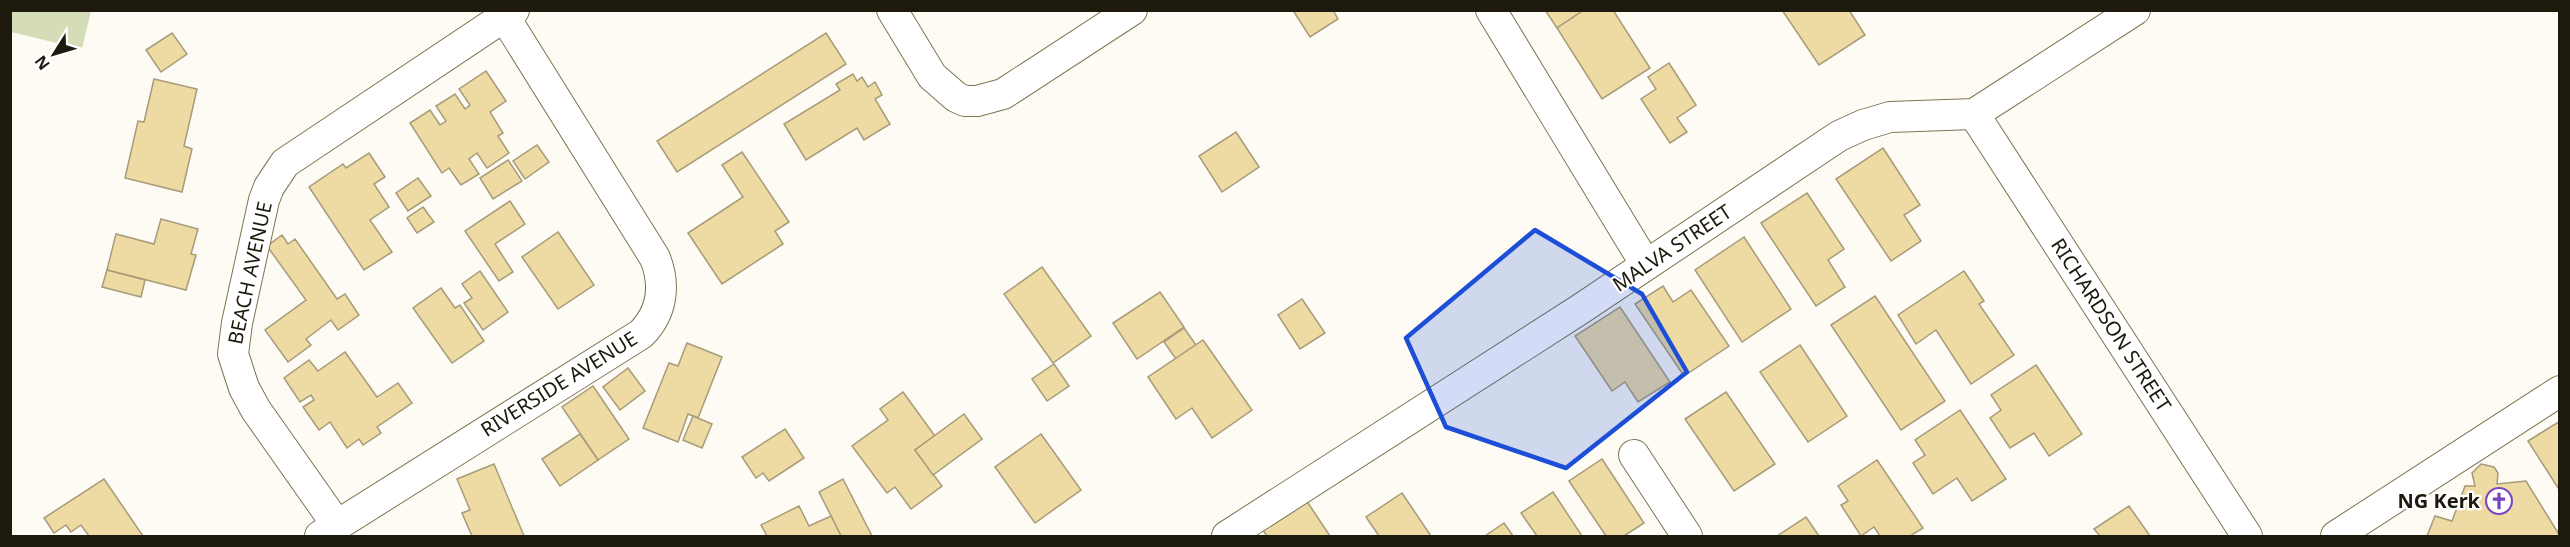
<svg xmlns="http://www.w3.org/2000/svg" width="2570" height="547" viewBox="0 0 2570 547" font-family="'Noto Sans',sans-serif">
  <style>
    .green { fill: #d4ddb7 }
    .building { fill: #eedaa3; stroke: #a79b79; stroke-width: 1.5 }
    .lines { fill: none; stroke-linecap: round; stroke-linejoin: round }
    .minor-casing { stroke: #7f7454; stroke-width: 32 }
    .minor { stroke: #fff; stroke-width: 30 }
    .marked { fill: #1d4ed8; fill-opacity: 0.2; stroke: #1d4ed8; stroke-width: 4.5; stroke-linejoin: round }
    .labels { text-anchor: middle; stroke-width: 4.5; stroke-linejoin: round; paint-order: stroke }
    .street-label { font-size: 20px; fill: #1d190c; stroke: #fff }
    .poi-label { font-size: 20px; font-weight: bold; fill: #1d190c; stroke: #fff; text-anchor: end }
  </style>
  <rect width="100%" height="100%" fill="#fdfbf3"/>
  <path class="green" d="M11,10L91,11L82,49L11,32Z"/>
  <g class="building">
    <path d="M1297,10H1333L1338,19L1310,37L1294,12Z"/>
    <path d="M1545,10H1584L1557,28Z"/>
    <path d="M1584,10H1613L1650,68L1602,99L1557,28Z"/>
    <path d="M1782,10H1849L1865,35L1819,65Z"/>
    <path d="M172,33L187,54L161,72L146,50Z"/>
    <path d="M826,33L846,64L677,172L657,141Z"/>
    <path d="M1669,63L1696,105L1677,118L1687,132L1670,143L1641,99L1656,89L1648,77Z"/>
    <path d="M486,71L506,101L490,112L503,133L498,136L509,153L487,168L477,153L469,159L479,174L461,185L449,168L442,173L410,123L430,110L440,125L446,121L436,106L455,94L465,109L470,105L459,89Z"/>
    <path d="M853,74L857,81L862,77L868,87L875,82L882,95L875,99L890,124L864,140L857,128L806,160L784,124L840,90L836,84Z"/>
    <path d="M154,79L197,89L184,146L192,149L182,192L125,178L138,121L144,122Z"/>
    <path d="M1236,132L1259,167L1222,192L1199,156Z"/>
    <path d="M537,145L549,162L525,179L513,161Z"/>
    <path d="M1883,148L1920,205L1904,215L1921,241L1891,261L1836,179Z"/>
    <path d="M742,152L789,222L775,231L783,244L722,284L688,233L743,197L722,165Z"/>
    <path d="M369,153L385,177L374,184L389,207L370,220L392,252L364,270L309,187L343,164L346,168Z"/>
    <path d="M508,160L522,181L493,199L480,178Z"/>
    <path d="M418,178L431,196L408,211L396,193Z"/>
    <path d="M1807,193L1844,249L1828,260L1845,287L1816,306L1761,223Z"/>
    <path d="M510,201L525,224L495,244L513,272L499,281L465,231Z"/>
    <path d="M423,207L434,222L417,233L407,218Z"/>
    <path d="M161,219L198,229L191,254L196,255L186,290L107,270L116,234L154,244Z"/>
    <path d="M558,232L594,285L558,309L522,257Z"/>
    <path d="M282,235L288,244L295,239L337,299L345,294L359,315L338,330L331,320L306,339L311,345L288,362L265,330L306,300L267,246Z"/>
    <path d="M1744,237L1791,309L1742,342L1695,270Z"/>
    <path d="M1042,267L1091,336L1053,363L1004,294Z"/>
    <path d="M107,270L145,280L141,297L102,287Z"/>
    <path d="M480,271L508,312L483,330L464,303L472,298L462,284Z"/>
    <path d="M1964,271L1984,301L1979,304L2014,355L1971,384L1936,330L1916,344L1898,315Z"/>
    <path d="M1663,286L1673,302L1691,290L1729,346L1684,376L1635,304Z"/>
    <path d="M441,288L455,308L460,305L484,341L452,363L413,308Z"/>
    <path d="M1160,292L1184,327L1137,359L1113,323Z"/>
    <path d="M1875,296L1945,401L1901,430L1831,325Z"/>
    <path d="M1302,299L1325,333L1300,349L1278,315Z"/>
    <path d="M1620,307L1670,382L1638,402L1625,382L1612,391L1575,336Z"/>
    <path d="M1184,328L1196,345L1176,359L1164,342Z"/>
    <path d="M1203,340L1252,410L1212,438L1192,408L1176,419L1148,377Z"/>
    <path d="M687,343L722,357L698,418L688,414L678,442L643,428L669,363L678,366Z"/>
    <path d="M1800,345L1847,416L1808,442L1760,372Z"/>
    <path d="M345,352L377,397L398,383L412,403L377,427L381,433L363,445L359,439L347,448L330,422L319,430L303,407L314,400L311,395L300,402L284,378L309,360L318,371Z"/>
    <path d="M1054,364L1069,386L1047,401L1032,379Z"/>
    <path d="M2036,365L2082,434L2049,456L2034,433L2010,448L1990,418L2001,410L1991,395Z"/>
    <path d="M628,368L645,391L620,410L603,387Z"/>
    <path d="M593,386L629,439L598,460L562,407Z"/>
    <path d="M903,392L935,436L915,450L942,486L911,509L895,487L887,493L852,446L888,420L880,409Z"/>
    <path d="M1726,392L1775,464L1734,491L1685,419Z"/>
    <path d="M1960,410L2006,479L1972,501L1957,478L1933,494L1913,463L1925,455L1915,440Z"/>
    <path d="M964,414L982,439L933,475L915,450Z"/>
    <path d="M693,416L712,424L702,448L683,440Z"/>
    <path d="M2560,421V491L2528,441Z"/>
    <path d="M785,429L804,458L769,481L763,473L756,478L742,457Z"/>
    <path d="M580,434L598,460L560,486L542,459Z"/>
    <path d="M1041,434L1081,490L1035,523L995,467Z"/>
    <path d="M1602,459L1644,523L1624,536H1606L1569,481Z"/>
    <path d="M1877,460L1923,528L1910,536H1880L1874,527L1861,536L1841,505L1848,501L1838,486Z"/>
    <path d="M494,464L524,536H472L462,513L470,510L457,479Z"/>
    <path d="M2481,464L2494,467L2498,473L2497,484L2526,481L2560,536H2427L2435,516L2452,521L2465,486H2475L2472,473Z"/>
    <path d="M104,479L143,536H89L81,525L71,532L66,525L54,533L44,518Z"/>
    <path d="M843,479L872,536H841L819,492Z"/>
    <path d="M1553,492L1582,536H1537L1521,513Z"/>
    <path d="M1402,493L1431,536H1379L1366,517Z"/>
    <path d="M1304,497L1330,536H1267L1260,526Z"/>
    <path d="M799,506L809,526L831,516L841,536H767L761,525Z"/>
    <path d="M2129,506L2150,536H2100L2094,529Z"/>
    <path d="M1806,517L1819,536H1777Z"/>
    <path d="M1504,523L1513,536H1485Z"/>
  </g>
  <g class="lines">
    <defs>
      <g id="minor">
        <path d="M892,10L932,76L956,97L965,101H977L1003,94L1132,10"/>
        <path d="M1491,10L1646,265"/>
        <path d="M1974,114L2247,536"/>
        <path d="M1634,455L1687,536"/>
        <path d="M337,525L256,410L244,388L233,354L237,323L264,200L269,187L285,163L514,10"/>
        <path d="M320,536L641,334C662,313 666,286 655,258L504,16"/>
        <path d="M1227,536L1579,310L1839,136L1863,125L1890,117L1974,114L2135,10"/>
        <path d="M2336,536L2560,391"/>
      </g>
    </defs>
    <use href="#minor" class="minor-casing"/>
    <use href="#minor" class="minor"/>
  </g>
  <path class="marked" d="M1535,230L1642,294L1687,372L1566,468L1446,427L1406,338Z"/>
  <defs>
    <symbol id="church-ring" viewBox="-11 -11 22 22"><circle r="9.5" fill="#fff" stroke="#7746be" stroke-width="1.5"/><path d="M-1.2-6h2.4v3.5h3.3v2.4h-3.3V6h-2.4V-.1h-3.3v-2.4h3.3Z" fill="#7746be"/></symbol>
  </defs>
  <g fill-rule="evenodd">
    <use href="#church-ring" x="2484" y="486" width="30" height="30"/>
  </g>
  <g class="labels">
    <g class="street-label">
      <text transform="translate(1672 248) rotate(-34)" y="7">MALVA STREET</text>
      <text transform="translate(250 273) rotate(-78)" y="7">BEACH AVENUE</text>
      <text transform="translate(2111 325) rotate(57)" y="7">RICHARDSON STREET</text>
      <text transform="translate(559 384) rotate(-32)" y="7">RIVERSIDE AVENUE</text>
    </g>
    <g class="poi-label">
      <text x="2480" y="508">NG Kerk</text>
    </g>
  </g>
  <rect width="2570" height="547" fill="none" stroke="#1d190c" stroke-width="24"/>
  <g transform="translate(54 54) rotate(233)" stroke="#ffffff" stroke-width="4.5" paint-order="stroke">
  <path d="M0-4.5L10 22L0 15L-10 22Z" fill="#1d190c"/>
  <text y="-9" font-size="16" font-weight="bold" text-anchor="middle" fill="#1d190c">N</text>
  </g>
</svg>
